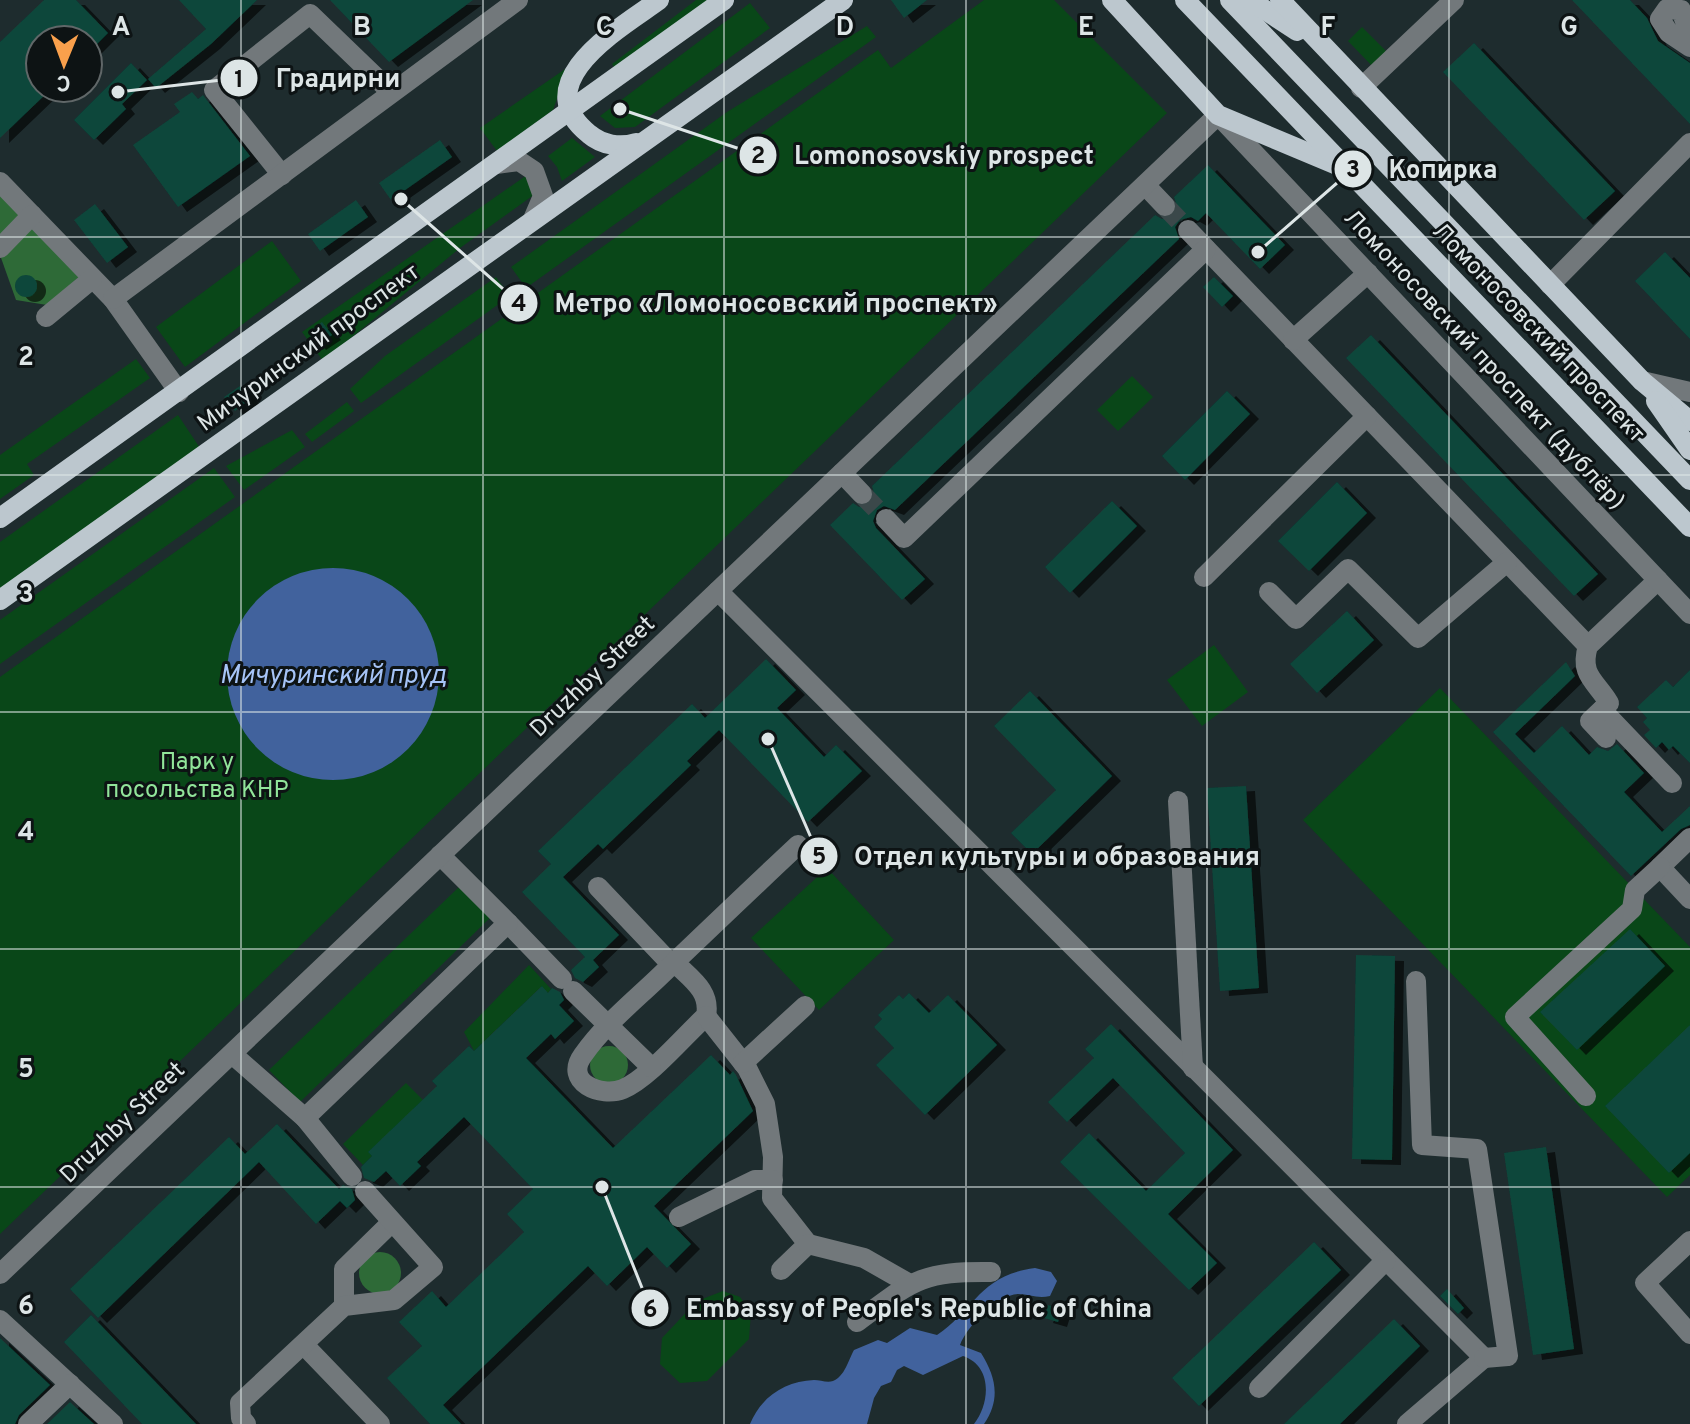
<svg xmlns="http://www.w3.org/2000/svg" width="1690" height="1424" viewBox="0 0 1690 1424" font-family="Overpass,sans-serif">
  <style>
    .green { fill: #094718 }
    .forest { fill: #2e6a37 }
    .water { fill: #41629d }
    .building { fill: #0c463a; filter: url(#shadow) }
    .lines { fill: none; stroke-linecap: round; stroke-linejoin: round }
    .minor-tunnel { stroke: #3b484a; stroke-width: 20; stroke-dasharray: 20 10; stroke-linecap: butt }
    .minor { stroke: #72787b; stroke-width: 20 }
    .major { stroke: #bcc7ce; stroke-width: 20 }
    .grid { fill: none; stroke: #dde5e6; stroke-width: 2; stroke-opacity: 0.55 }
    .labels { text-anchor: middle; stroke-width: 6; stroke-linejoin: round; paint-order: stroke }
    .street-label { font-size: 24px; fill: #dde5e6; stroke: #0d1314 }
    .park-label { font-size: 24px; fill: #91e59a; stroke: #0d1314 }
    .water-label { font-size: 26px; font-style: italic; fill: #a6c4f7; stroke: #0d1314 }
    .grid-label { font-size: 26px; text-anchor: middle; font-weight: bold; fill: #dde5e6; stroke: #0d1314; stroke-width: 6; stroke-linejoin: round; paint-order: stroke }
    .leader { fill: none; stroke: #dde5e6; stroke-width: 3 }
    .callout-dot { fill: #dde5e6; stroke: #0d1314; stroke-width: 3 }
    .mark-label { font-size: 24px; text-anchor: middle; font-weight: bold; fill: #111 }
    .callout-label { font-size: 26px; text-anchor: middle; font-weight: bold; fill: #dde5e6; stroke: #0d1314; stroke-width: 6; stroke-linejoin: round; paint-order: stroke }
  </style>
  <defs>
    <filter id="shadow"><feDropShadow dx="9" dy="5" stdDeviation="0" flood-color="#0009"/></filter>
  </defs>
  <rect width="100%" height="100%" fill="#1e2c2e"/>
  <g class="green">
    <path d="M696,0H711L616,70L612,64Z"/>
    <path d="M984,0H1054L1167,113L0,1234V677L878,50L891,68Z"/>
    <path d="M750,3L770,28L635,127L615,128L600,116Z"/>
    <path d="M867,26L876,37L526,288L511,267L727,112Z"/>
    <path d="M1362,27L1390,55L1375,69L1348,41Z"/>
    <path d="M568,67L553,110L497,151L480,128Z"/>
    <path d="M572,138L595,157L562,181L557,167L548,156Z"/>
    <path d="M527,175L535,194L460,248L323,361L302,332Z"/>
    <path d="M272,241L301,281L185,367L156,327Z"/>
    <path d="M496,277L510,296L361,403L350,389L385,356Z"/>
    <path d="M136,359L150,378L27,464L34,475L0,499V455Z"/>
    <path d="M1132,376L1153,397L1118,431L1097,410Z"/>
    <path d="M347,402L354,411L312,442L305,434Z"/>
    <path d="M178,415L200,448L0,591V542Z"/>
    <path d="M292,430L305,447L244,490L226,466Z"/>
    <path d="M214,468L235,497L0,664V620Z"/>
    <path d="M1214,645L1248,692L1202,726L1167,680Z"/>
    <path d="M1440,688L1690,947V1175L1667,1197L1303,820Z"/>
    <path d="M827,868L894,940L819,1010L751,938Z"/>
    <path d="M461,885L491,917L300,1102L269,1070Z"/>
    <path d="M529,965L551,989L548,993L541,987L474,1051L464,1032Z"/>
    <path d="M406,1083L423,1100L369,1152L372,1156L363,1165L343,1144Z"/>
    <path d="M723,1291L740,1297L751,1312L749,1339L707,1381L680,1383L660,1364L662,1338L697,1301Z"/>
  </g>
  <g class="forest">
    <path d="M0,194L80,276L47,305L16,300L0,255Z"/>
    <circle cx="609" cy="1065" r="19"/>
    <circle cx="380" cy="1273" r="21"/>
  </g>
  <g class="water">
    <circle cx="333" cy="674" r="106"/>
    <path d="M1035,1268L1051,1272L1057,1281L1050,1296C1037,1299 1030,1294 1018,1294C997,1295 967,1326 960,1345L981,1353C996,1377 1001,1399 984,1424H974C990,1404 993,1366 963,1356L923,1375L904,1366L897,1370L891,1382L881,1386L874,1398L867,1424H750C761,1397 785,1381 814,1380C820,1380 827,1383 833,1381C845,1376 848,1361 854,1350L878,1340L887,1343L910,1328L937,1335C975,1309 980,1275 1035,1268Z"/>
  </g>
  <g class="building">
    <path d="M44,0H76L108,33L88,53V40H40V88H52L0,138V42Z"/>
    <path d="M179,0H257L211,44L156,88L148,79L206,29Z"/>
    <path d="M330,0H473L389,62Z"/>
    <path d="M891,0H927L904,18Z"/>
    <path d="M1572,0H1630L1647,18L1658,41L1690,63V124Z"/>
    <path d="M1474,43L1615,191L1584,220L1443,72Z"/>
    <path d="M131,63L147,80L122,104L126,109L94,140L74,120Z"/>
    <path d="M192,92L198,99L203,95L250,156L178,207L133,145L180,112L174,104Z"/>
    <path d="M440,140L452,157L391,200L379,183Z"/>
    <path d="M1208,165L1285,245L1260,269L1206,213L1198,221L1191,217L1180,220L1175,227L1179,239L895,510L884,506L877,510L873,521L876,528L925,579L902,600L830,525L853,503L859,507L870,504L875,497L872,486L1155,215L1162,219L1173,216L1178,209L1174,197Z"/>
    <path d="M356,200L368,217L320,251L308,234Z"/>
    <path d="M95,204L128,247L107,263L74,220Z"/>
    <path d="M1665,252L1690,278V339L1635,281Z"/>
    <circle cx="26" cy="286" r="11"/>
    <path d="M1214,277L1233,296L1222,307L1203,287Z"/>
    <path d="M322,322L332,335L317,345L308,332Z"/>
    <path d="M1371,335L1598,574L1574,596L1346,358Z"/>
    <path d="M240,386L250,399L235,411L224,397Z"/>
    <path d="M1227,391L1250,414L1185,480L1162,456Z"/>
    <path d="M1337,482L1367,513L1309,571L1278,541Z"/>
    <path d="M1112,501L1137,526L1070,593L1045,567Z"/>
    <path d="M1347,611L1374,640L1317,693L1290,664Z"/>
    <path d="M766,659L796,690L777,708L824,757L836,745L862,771L808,822L719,730L687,761L691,765L603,849L598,844L563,877L619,935L593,960L599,967L583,982L575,978L571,970L585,957L522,892L551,864L538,851L692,704L705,718Z"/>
    <path d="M1566,662L1575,676L1515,734L1534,753L1562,726L1589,755L1597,747L1608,751L1617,744L1644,773L1624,792L1662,832L1690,806V825L1681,829L1631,876L1493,732Z"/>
    <path d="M1690,670V763L1673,746L1669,750L1662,742L1656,748L1644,735L1650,730L1643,722L1647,718L1637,707L1666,680L1673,687Z"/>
    <path d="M1030,691L1112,776L1032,854L1011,833L1056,790L994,726Z"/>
    <path d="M1246,786L1259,988L1220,991L1207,788Z"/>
    <path d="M1630,929L1665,966L1577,1050L1540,1012Z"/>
    <path d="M1356,955L1395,956L1392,1160L1352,1159Z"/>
    <path d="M542,986L548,993L552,988L560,992L564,1000L559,1005L574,1021L555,1039L551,1034L526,1058L613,1148L711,1055L730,1075L733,1071L736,1075L753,1111L654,1206L691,1244L667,1268L647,1247L607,1286L588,1266L443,1405L461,1424H430L387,1378L422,1346L399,1322L432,1291L446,1307L524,1232L507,1214L533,1189L464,1117L417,1162L421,1166L400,1186L386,1171L374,1182L364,1178L361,1167L372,1156L368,1152L437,1086L432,1081L469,1046L474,1051Z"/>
    <path d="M909,993L929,1013L948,995L997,1045L925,1115L876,1065L894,1048L874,1027L882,1019L878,1015L899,995L903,999Z"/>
    <path d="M1111,1024L1233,1150L1168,1214L1217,1263L1189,1290L1060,1162L1089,1133L1146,1191L1185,1153L1113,1078L1067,1122L1048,1102L1094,1058L1085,1049Z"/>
    <path d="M1690,1025V1153L1669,1173L1605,1106Z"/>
    <path d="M277,1124L339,1189L343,1185L352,1189L355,1200L347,1208L340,1201L316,1224L259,1162L98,1318L70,1289L229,1137L245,1154Z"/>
    <path d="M1546,1147L1574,1349L1533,1355L1504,1153Z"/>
    <path d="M1314,1242L1341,1270L1199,1406L1172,1378Z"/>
    <path d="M1447,1289L1464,1308L1458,1314L1440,1296Z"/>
    <path d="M1048,1305L1062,1309L1058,1322L1044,1318Z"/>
    <path d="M91,1315L196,1424H142L64,1342Z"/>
    <path d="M1394,1319L1420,1346L1340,1424H1284Z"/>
    <path d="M0,1338L50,1385L19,1415L15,1424H0Z"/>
    <path d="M70,1402L94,1424H47Z"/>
  </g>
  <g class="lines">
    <g class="minor-tunnel">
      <path d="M1165,206L1188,230"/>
      <path d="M862,494L886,519"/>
    </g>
    <g class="minor">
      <path d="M1690,35L1681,10L1667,9L1660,19L1669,33L1690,47"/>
      <path d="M1361,88L1454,0"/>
      <path d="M496,164L519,161L534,171L543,196L534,217"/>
      <path d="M282,175L214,90L310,14L391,92"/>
      <path d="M0,182L113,299L179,392"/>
      <path d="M1145,185L1165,206"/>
      <path d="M1188,230L1588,646"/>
      <path d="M0,248L32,215"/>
      <path d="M1550,285L1690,143"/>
      <path d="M113,299L518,0"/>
      <path d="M46,317L92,279"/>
      <path d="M1293,340L1368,273"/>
      <path d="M1642,381L1690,392"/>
      <path d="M842,473L862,494"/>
      <path d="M886,519L904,538L1206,249"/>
      <path d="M1204,577L1367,416"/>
      <path d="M718,591L1484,1358L1407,1424"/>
      <path d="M1269,592L1296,619L1348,569L1418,638L1507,562"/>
      <path d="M1602,710L1672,783"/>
      <path d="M1606,738L1590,721L1609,703C1596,681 1579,675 1588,646L1658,580"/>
      <path d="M1178,801L1193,1068"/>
      <path d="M1690,838L1660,867L1690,899"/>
      <path d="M598,887L672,965"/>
      <path d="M508,923L562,979"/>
      <path d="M674,962C691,979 711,991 706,1016C684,1036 649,1078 623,1089C601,1098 563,1082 583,1055C604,1025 634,1001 660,976C706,932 752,888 798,845"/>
      <path d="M1416,981L1422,1145L1477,1149L1508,1356L1484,1358"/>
      <path d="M573,991L651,1067"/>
      <path d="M706,1016L747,1068L765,1104L773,1157L772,1198L808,1244L781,1270"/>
      <path d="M232,1054L305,1118L508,923L440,855"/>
      <path d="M743,1063L805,1006"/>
      <path d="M1586,1096L1515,1017L1632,909L1635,890L1660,867"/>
      <path d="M305,1118L352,1176"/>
      <path d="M679,1217L755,1180H773"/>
      <path d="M1690,1241L1645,1283L1690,1334"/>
      <path d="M808,1244L864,1258L908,1283"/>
      <path d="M0,1274L1218,115L1690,614"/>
      <path d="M344,1306V1269L392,1222"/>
      <path d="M0,1320L113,1424"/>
      <path d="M857,1322C912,1281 920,1271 991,1272"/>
      <path d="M304,1345L380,1424"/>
      <path d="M1259,1388L1386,1260"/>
      <path d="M28,1424L70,1384"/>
      <path d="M246,1424L241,1418L240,1403L344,1306L394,1300L433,1267L365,1191"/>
    </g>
    <g class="major">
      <path d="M1112,0L1218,115L1342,167"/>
      <path d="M1185,0L1690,527"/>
      <path d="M1230,0L1690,480"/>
      <path d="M1250,0L1297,31"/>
      <path d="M1280,0L1642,381L1690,421"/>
      <path d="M636,143C620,148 602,145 589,134C524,82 622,27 659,0"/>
      <path d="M1656,401L1690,450"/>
      <path d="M0,518L724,0"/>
      <path d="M0,600L843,0"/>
    </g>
  </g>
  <path class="grid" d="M241,0V1424M483,0V1424M724,0V1424M966,0V1424M1207,0V1424M1449,0V1424M0,237H1690M0,475H1690M0,712H1690M0,949H1690M0,1187H1690"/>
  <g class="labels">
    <g class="street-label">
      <text transform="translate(1539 332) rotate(46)" y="8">Ломоносовский проспект</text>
      <text transform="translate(308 347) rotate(-36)" y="8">Мичуринский проспект</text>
      <text transform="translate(1485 359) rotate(47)" y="8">Ломоносовский проспект (дублёр)</text>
      <text transform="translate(592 676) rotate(-44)" y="8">Druzhby Street</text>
      <text transform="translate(122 1122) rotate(-44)" y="8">Druzhby Street</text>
    </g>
    <g class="park-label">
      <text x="197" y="769">Парк у<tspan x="197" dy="28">посольства КНР</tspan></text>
    </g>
    <g class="water-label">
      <text x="333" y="683">Мичуринский пруд</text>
    </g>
  </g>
  <g class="grid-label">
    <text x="121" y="35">A</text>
    <text x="362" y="35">B</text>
    <text x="604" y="35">C</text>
    <text x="845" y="35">D</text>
    <text x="1086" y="35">E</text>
    <text x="1328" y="35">F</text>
    <text x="1569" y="35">G</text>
    <text x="26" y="365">2</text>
    <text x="26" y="602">3</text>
    <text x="26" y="840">4</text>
    <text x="26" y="1077">5</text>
    <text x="26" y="1314">6</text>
  </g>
  <path class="leader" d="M118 92L239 78M620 109L758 155M1258 252L1353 169M401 199L519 303M768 739L819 856M602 1187L650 1308"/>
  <g class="callout-dot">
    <circle cx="118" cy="92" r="8"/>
    <circle cx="620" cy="109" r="8"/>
    <circle cx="1258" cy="252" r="8"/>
    <circle cx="401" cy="199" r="8"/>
    <circle cx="768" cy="739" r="8"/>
    <circle cx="602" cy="1187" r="8"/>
    <circle cx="239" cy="78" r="20"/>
    <circle cx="758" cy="155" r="20"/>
    <circle cx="1353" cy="169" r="20"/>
    <circle cx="519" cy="303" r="20"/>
    <circle cx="819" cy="856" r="20"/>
    <circle cx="650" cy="1308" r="20"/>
  </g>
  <g class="mark-label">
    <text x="239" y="87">1</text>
    <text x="758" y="163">2</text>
    <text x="1353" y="177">3</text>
    <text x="519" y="311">4</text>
    <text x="819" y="864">5</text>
    <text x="650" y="1317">6</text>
  </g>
  <g class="callout-label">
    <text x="338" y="87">Градирни</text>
    <text x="944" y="164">Lomonosovskiy prospect</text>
    <text x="1443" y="178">Копирка</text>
    <text x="776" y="312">Метро «Ломоносовский проспект»</text>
    <text x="1057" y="865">Отдел культуры и образования</text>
    <text x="919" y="1317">Embassy of People's Republic of China</text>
  </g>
  <g transform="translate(64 64) rotate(181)"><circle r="38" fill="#0d1314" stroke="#606768" stroke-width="2"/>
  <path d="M0-6L14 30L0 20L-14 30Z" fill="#f9a04c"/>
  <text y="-12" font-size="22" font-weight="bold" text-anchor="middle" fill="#dde5e6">С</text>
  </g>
</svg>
